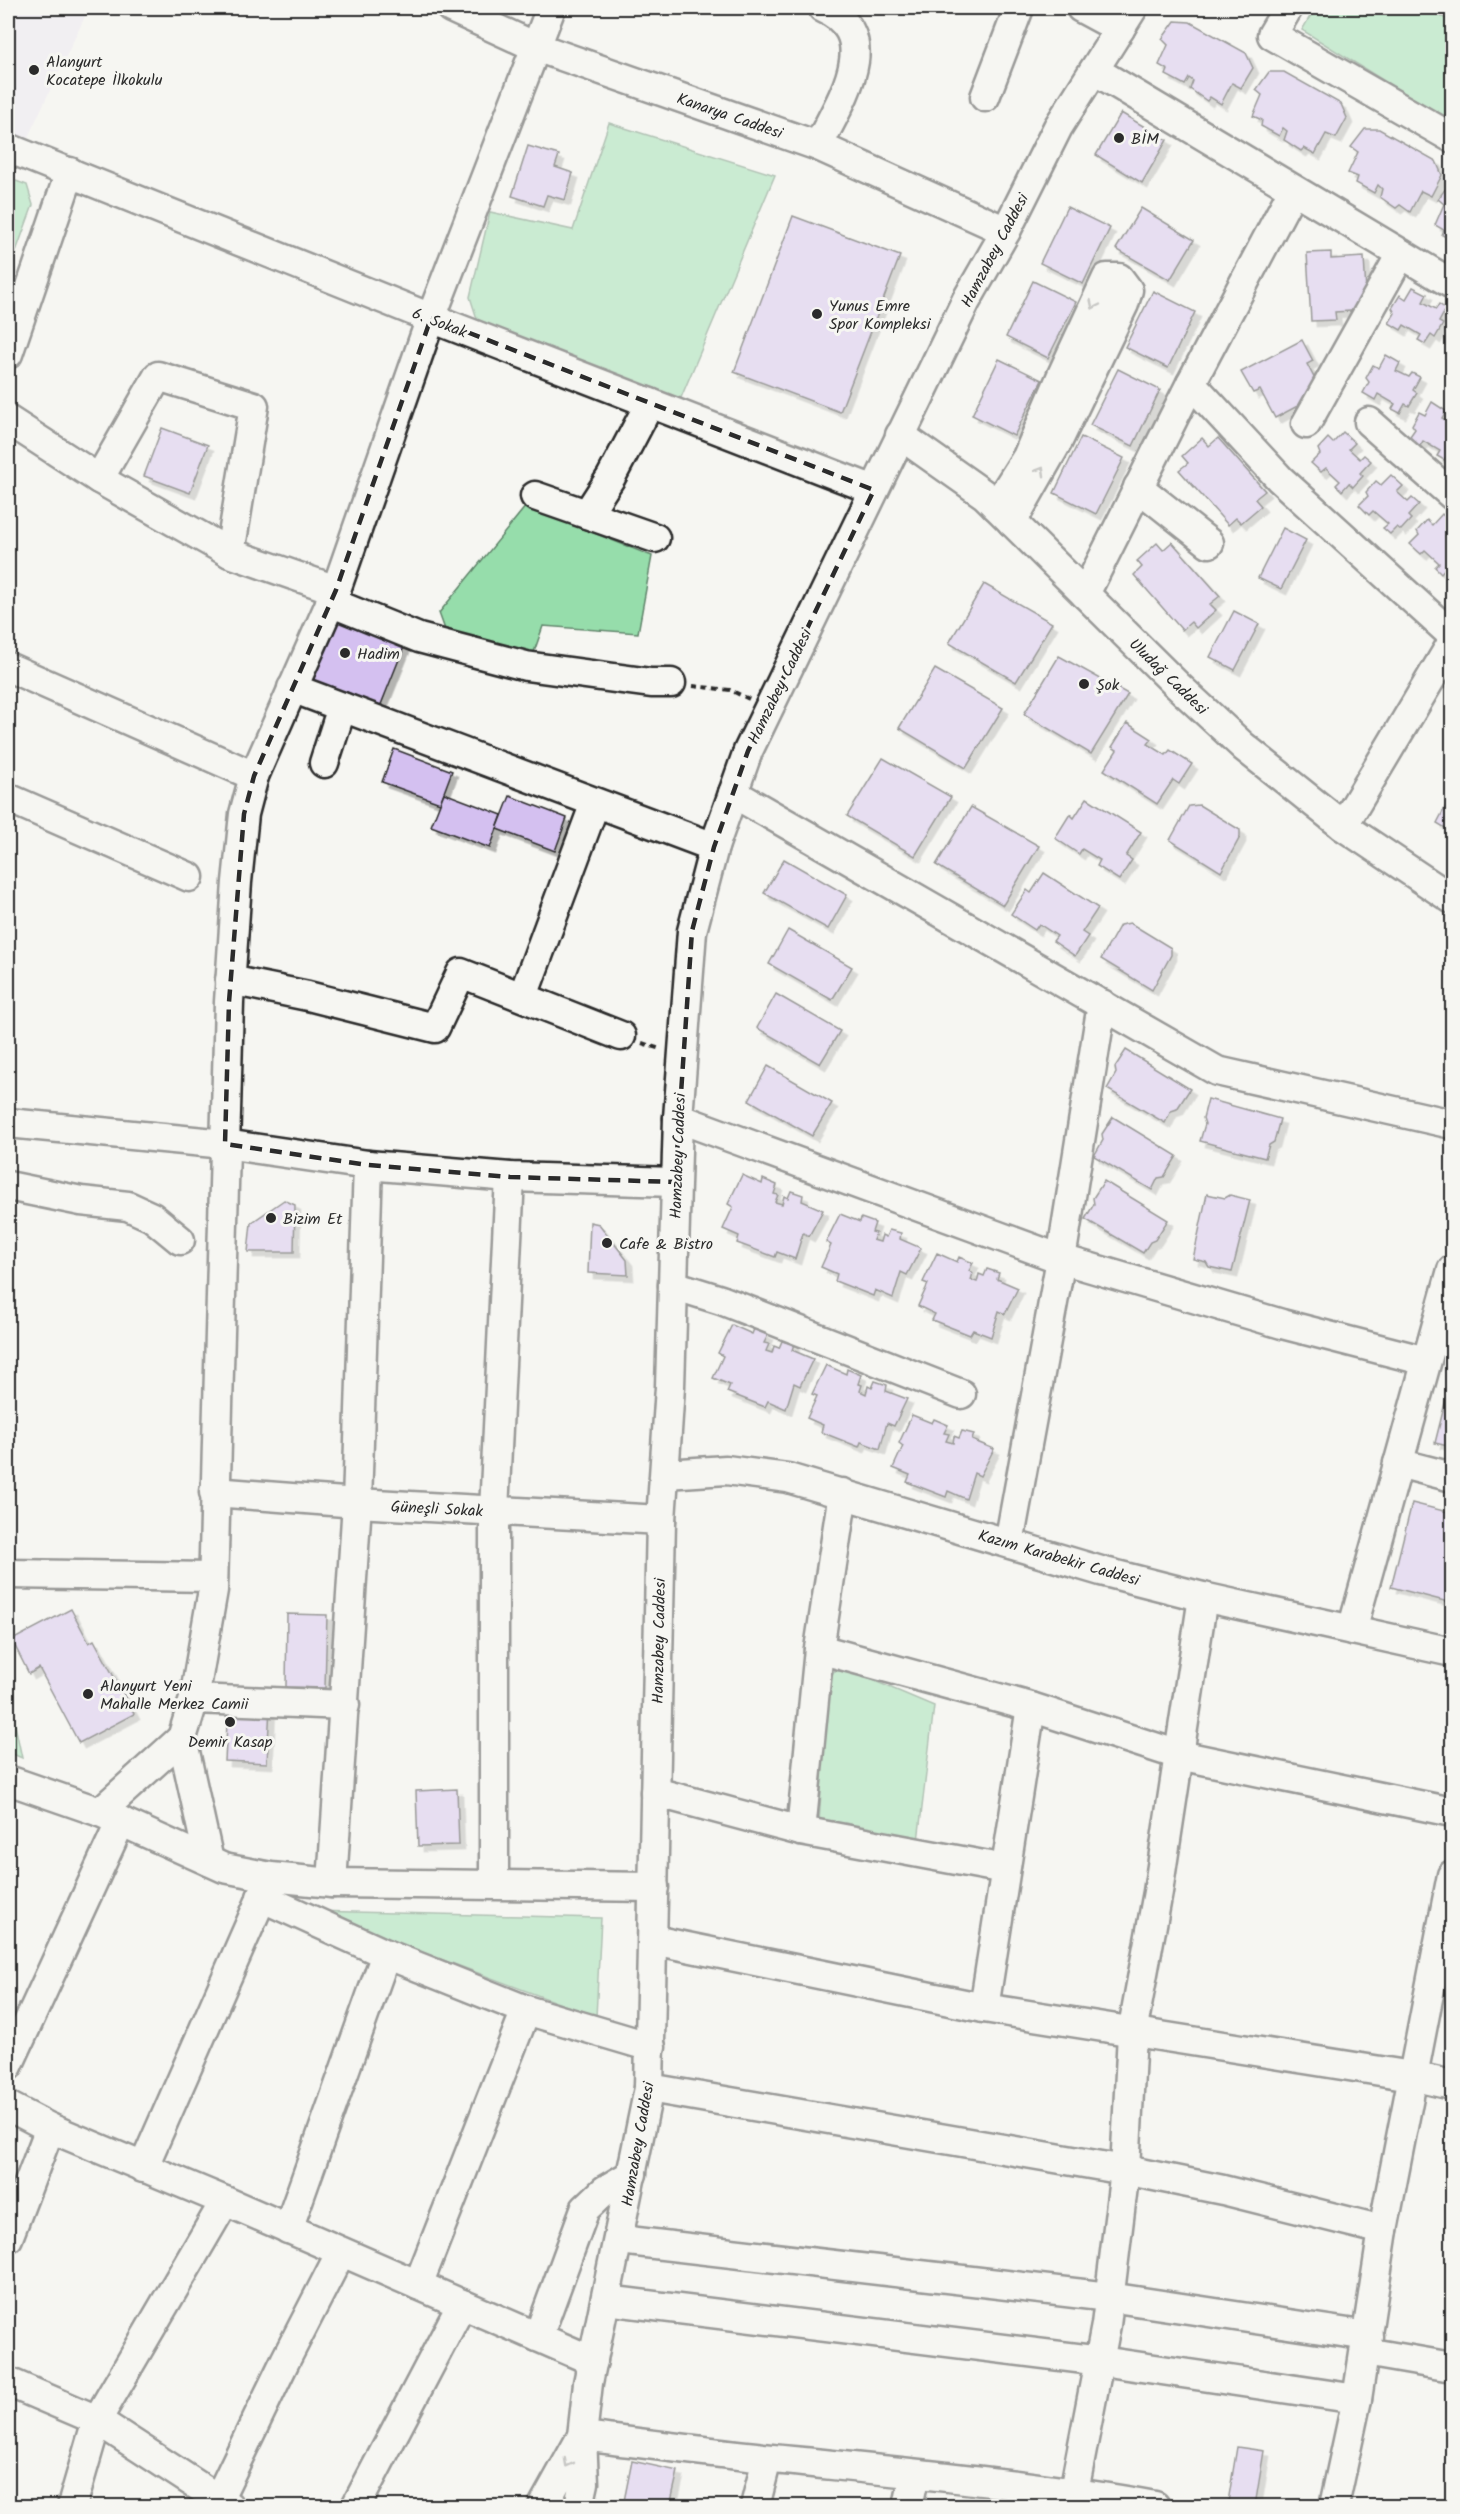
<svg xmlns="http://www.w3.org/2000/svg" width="1460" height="2514" viewBox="0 0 1460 2514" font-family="Kalam,sans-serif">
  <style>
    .built { fill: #ece6f1 }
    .green { fill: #96ddab; stroke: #60846b; stroke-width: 1.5 }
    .building { fill: #d4c0f0; stroke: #2b2b2b; stroke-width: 1.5; filter: url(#shadow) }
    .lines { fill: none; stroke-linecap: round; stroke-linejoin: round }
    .minor-casing { stroke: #2b2b2b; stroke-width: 33 }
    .path { stroke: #2b2b2b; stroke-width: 4; stroke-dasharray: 6 4.5; stroke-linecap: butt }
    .minor { stroke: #f6f6f2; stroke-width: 28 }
    .oneway { stroke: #90908e }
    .marked { fill: none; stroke: #2b2b2b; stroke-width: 4.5; stroke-dasharray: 12 8; stroke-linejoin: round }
    .poi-dot { fill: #2b2b2b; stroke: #f6f6f2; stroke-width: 2 }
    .labels { text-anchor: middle; stroke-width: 6; stroke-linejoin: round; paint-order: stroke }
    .poi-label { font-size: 16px; fill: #2b2b2b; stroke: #f6f6f2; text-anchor: start }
    .street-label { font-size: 16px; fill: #2b2b2b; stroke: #f6f6f2 }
  </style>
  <defs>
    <filter id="shadow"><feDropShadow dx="5.5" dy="5.5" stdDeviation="0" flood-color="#0004"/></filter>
  </defs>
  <rect width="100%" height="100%" fill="#f6f6f2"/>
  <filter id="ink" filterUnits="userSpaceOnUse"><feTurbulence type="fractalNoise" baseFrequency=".0167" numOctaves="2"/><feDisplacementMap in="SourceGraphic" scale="12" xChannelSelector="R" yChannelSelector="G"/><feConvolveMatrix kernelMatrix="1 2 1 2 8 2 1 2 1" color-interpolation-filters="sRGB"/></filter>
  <g filter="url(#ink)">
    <path class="built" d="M8,8H89L27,139L8,132Z"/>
    <g class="green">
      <path d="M1315,8H1420L1452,21V123L1302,30Z"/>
      <path d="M609,123L775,175L680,400L479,325L470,297L490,212L573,230Z"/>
      <path d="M8,178L27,185L33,205L8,273Z"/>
      <path d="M526,506L652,556L638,633L543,626L533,655L447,635L439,613Z"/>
      <path d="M834,1671H851L934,1706L918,1841L819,1823L828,1683Z"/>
      <path d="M8,1692L22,1758L8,1752Z"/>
      <path d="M312,1911L601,1918L596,2017Z"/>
    </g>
    <g class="building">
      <path d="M1175,21L1190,22L1246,53L1253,68L1241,88L1232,83L1221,104L1210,97L1207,101L1190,89L1193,81L1189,78L1185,85L1166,75L1168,70L1159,65L1168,45L1162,39Z"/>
      <path d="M1269,72H1284L1341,104L1347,118L1336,138L1326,134L1315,154L1304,148L1301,151L1284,140L1287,131L1283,128L1279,136L1261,126L1262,120L1253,116L1262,95L1256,90Z"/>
      <path d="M1121,113L1167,140L1142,183L1096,155Z"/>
      <path d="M1365,129H1379L1436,161L1442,175L1431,196L1421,191L1410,212L1400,205L1396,208L1380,197L1382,189L1378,185L1374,193L1356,183L1358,177L1348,173L1358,152L1351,147Z"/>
      <path d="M528,146L559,155L555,167L573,173L565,200L547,195L543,206L512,196Z"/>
      <path d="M1451,181H1452V240L1442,235L1444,230L1435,225L1444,204L1438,199Z"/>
      <path d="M1067,207L1110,228L1083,284L1040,263Z"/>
      <path d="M1141,208L1194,240L1170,280L1116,249Z"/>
      <path d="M793,216L900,256L840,412L734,372Z"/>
      <path d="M1331,252V259L1364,257L1367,310L1335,312L1336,320L1311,321L1307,253Z"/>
      <path d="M1033,281L1076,302L1048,358L1006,337Z"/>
      <path d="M1413,287L1427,294L1423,302L1436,309L1439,304L1446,309L1439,322L1443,324L1435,338L1431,335L1425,344L1418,340L1421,335L1404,325L1401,330L1389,323L1395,313L1392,308L1400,295L1406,299Z"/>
      <path d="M1153,291L1195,312L1168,368L1125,347Z"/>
      <path d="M1302,340L1313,361L1307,364L1322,393L1275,418L1260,390L1253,393L1241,372Z"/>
      <path d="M1386,355L1400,363L1396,371L1409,377L1412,373L1420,377L1413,390L1417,393L1409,406L1405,404L1400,413L1392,409L1395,404L1378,394L1375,400L1363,393L1369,382L1366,378L1373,365L1379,368Z"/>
      <path d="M999,359L1042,380L1014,436L972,415Z"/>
      <path d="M1118,369L1160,390L1133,446L1090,425Z"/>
      <path d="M1432,402L1446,411L1442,418L1452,424V453L1450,451L1444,460L1437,456L1440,451L1423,441L1420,446L1408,439L1415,429L1412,425L1419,412L1425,415Z"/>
      <path d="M162,428L208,445L190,493L144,476Z"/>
      <path d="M1343,432L1355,443L1349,449L1360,459L1364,455L1371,461L1360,473L1363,476L1353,487L1349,483L1342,491L1336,485L1340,481L1326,468L1321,472L1311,463L1320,454L1318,449L1328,438L1333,443Z"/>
      <path d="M1081,437L1124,458L1096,514L1054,493Z"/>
      <path d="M1202,438L1209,446L1218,438L1265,491L1255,499L1261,506L1241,523L1236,518L1228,525L1179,470L1188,463L1182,456Z"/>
      <path d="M1391,475L1403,486L1397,492L1408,502L1412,498L1419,504L1408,516L1411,519L1401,530L1397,527L1390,534L1383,528L1388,524L1373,511L1369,515L1359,505L1368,496L1366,492L1376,481L1381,485Z"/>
      <path d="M1442,514L1452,524L1449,531L1452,535V568L1448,565L1441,573L1435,567L1439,563L1425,550L1421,554L1410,544L1419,535L1417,531L1427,520L1432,525Z"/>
      <path d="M1283,528L1306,540L1281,589L1258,578Z"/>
      <path d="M1172,542L1220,596L1210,604L1216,610L1196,628L1191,622L1182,630L1134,575L1142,567L1137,561L1157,543L1163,550Z"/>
      <path d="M984,584L1052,623L1016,682L949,643Z"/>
      <path d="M1234,611L1259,624L1235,670L1210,657Z"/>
      <path d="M336,619L404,647L380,707L310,680Z"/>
      <path d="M1059,656L1128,694L1091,754L1024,714Z"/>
      <path d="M935,669L1003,708L966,768L899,728Z"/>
      <path d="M1127,723L1152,739L1148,744L1166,755L1170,750L1192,764L1179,784L1173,780L1157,804L1104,770L1117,750L1112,747Z"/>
      <path d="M394,749L452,771L440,803L382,782Z"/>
      <path d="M883,758L951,797L915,856L847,816Z"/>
      <path d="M444,793L502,815L490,848L431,826Z"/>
      <path d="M510,796L567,818L555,851L497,829Z"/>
      <path d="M1452,797V832L1437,823L1450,798Z"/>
      <path d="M1087,798L1141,832L1126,856L1132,860L1119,880L1097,866L1100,860L1082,849L1079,854L1055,838L1070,814L1074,818Z"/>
      <path d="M1199,805L1240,830V837L1221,872L1170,840L1189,806Z"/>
      <path d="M971,807L1039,846L1003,905L936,865Z"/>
      <path d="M784,859L847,895L828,929L764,893Z"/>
      <path d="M1044,873L1098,908L1082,932L1088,936L1075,956L1053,941L1057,936L1039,924L1035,930L1011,914L1027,890L1031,893Z"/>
      <path d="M1130,923L1171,948V955L1152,990L1101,959L1120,925Z"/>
      <path d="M788,930L852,967L832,1000L769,964Z"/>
      <path d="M776,994L840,1031L820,1064L757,1028Z"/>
      <path d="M1126,1050L1190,1089L1177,1109L1171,1111L1165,1123L1107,1089L1116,1073L1115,1067Z"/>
      <path d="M768,1066L832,1103L812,1136L749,1100Z"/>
      <path d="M1208,1099L1280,1119L1274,1142L1269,1145L1265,1158L1200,1141L1205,1124L1203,1118Z"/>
      <path d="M1113,1117L1177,1156L1164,1177L1158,1178L1152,1190L1094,1156L1103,1140L1102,1134Z"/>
      <path d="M742,1175L762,1184L763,1179L777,1185L774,1194L778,1195L775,1202L782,1204L784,1196L788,1198L791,1191L803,1195L802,1201L823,1210L809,1236L803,1233L795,1259L777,1252L775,1257L737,1243L739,1236L723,1229L733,1207L728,1204Z"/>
      <path d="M1104,1181L1168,1220L1155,1240L1150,1242L1143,1253L1085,1219L1094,1204L1093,1198Z"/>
      <path d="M1207,1194L1225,1198L1230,1195L1250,1200L1232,1272L1209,1267L1206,1262L1193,1259Z"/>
      <path d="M284,1200L295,1205L294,1252H248L251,1223Z"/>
      <path d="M840,1214L860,1222L861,1218L875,1223L872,1232L876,1233L873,1240L880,1242L882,1235L886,1237L889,1230L901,1233L900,1239L921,1248L907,1275L901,1272L893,1298L875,1290L873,1296L835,1281L837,1274L821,1267L831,1245L826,1242Z"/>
      <path d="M590,1222L599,1224L627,1260L628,1275L588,1273Z"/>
      <path d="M937,1253L957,1262L959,1257L973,1263L969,1271L973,1273L971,1280L977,1282L979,1274L984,1276L987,1269L999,1273L997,1279L1018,1288L1005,1314L999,1311L991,1337L973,1330L970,1335L932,1320L935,1314L918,1306L928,1284L923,1282Z"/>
      <path d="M732,1325L752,1334L754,1329L768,1335L764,1343L769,1344L766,1351L772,1353L774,1346L779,1348L782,1341L794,1344L792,1350L813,1359L800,1386L794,1383L786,1409L768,1401L765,1407L727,1392L730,1385L713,1378L723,1356L718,1353Z"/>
      <path d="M826,1365L846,1374L847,1369L861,1375L858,1384L862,1385L860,1391L866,1394L868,1386L872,1388L875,1381L887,1385L886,1391L907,1399L894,1426L887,1423L880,1449L861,1442L859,1447L821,1432L823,1425L807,1418L817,1396L812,1394Z"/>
      <path d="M1452,1375V1447L1435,1443Z"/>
      <path d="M912,1415L932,1423L934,1419L948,1425L944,1433L949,1434L946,1441L953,1443L954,1436L959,1438L962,1431L974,1434L972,1440L994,1449L980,1476L974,1473L966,1499L948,1491L946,1497L907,1482L910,1475L893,1468L903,1446L899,1443Z"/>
      <path d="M1412,1503L1452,1513V1603L1391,1587Z"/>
      <path d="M71,1609L89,1643L94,1640L134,1714L79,1743L39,1668L29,1674L12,1640Z"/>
      <path d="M287,1614L327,1615L325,1688L286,1687Z"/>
      <path d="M228,1705L270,1707L267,1763L225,1761Z"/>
      <path d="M457,1789L459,1845L418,1846L416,1791Z"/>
      <path d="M1237,2447L1264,2451L1255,2506L1228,2502Z"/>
      <path d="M632,2461L678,2471L670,2506H623Z"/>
      <path d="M992,2495L998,2506H970Z"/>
    </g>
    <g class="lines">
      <defs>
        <g id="minor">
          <path d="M451,8L536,47L818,146L1006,231"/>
          <path d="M1081,8L1120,29"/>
          <path d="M1133,8L1058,127L1006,231L966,301L748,751L714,847L692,931L678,1118L670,1387L661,1520L649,2088L588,2383L582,2436C655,2445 729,2455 803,2462C921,2474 1038,2485 1155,2506"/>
          <path d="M1288,8L1272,35L1452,138"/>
          <path d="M1094,70L1452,284"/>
          <path d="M985,97L1019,8"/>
          <path d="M818,146C839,103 886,36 823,8"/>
          <path d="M8,148L431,318L874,490"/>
          <path d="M8,354L70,172"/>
          <path d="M1191,383L1280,479L1452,635"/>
          <path d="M8,420L99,479L230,553L336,590"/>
          <path d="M1369,422L1452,495"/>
          <path d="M1306,424L1401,254"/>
          <path d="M900,435L985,495L1177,685L1244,747L1343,826L1452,899"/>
          <path d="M99,479L158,376L254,406L230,553"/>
          <path d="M1138,487L1209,543"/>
          <path d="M535,496L655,538"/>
          <path d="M996,506L1027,457L1062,375L1107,278H1119L1128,290L1124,304L1058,441L1012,522"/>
          <path d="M587,514L611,477L650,403"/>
          <path d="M1085,594L1191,383L1293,190"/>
          <path d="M330,602L419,638L526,666L651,683H671"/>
          <path d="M8,667L254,776"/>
          <path d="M292,688L714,847"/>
          <path d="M324,763L342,707"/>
          <path d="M733,793L1217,1071L1452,1124"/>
          <path d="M8,798L189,877"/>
          <path d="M1343,826L1452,643"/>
          <path d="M230,980L308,996L435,1028L461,973L621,1036"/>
          <path d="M523,996L595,803"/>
          <path d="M678,1118L1061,1259L1282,1324L1426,1361"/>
          <path d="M8,1123L225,1144L368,1165L510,1177L675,1182"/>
          <path d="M8,1186L81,1201L128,1206L152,1217L180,1240"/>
          <path d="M673,1285L721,1300L961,1394"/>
          <path d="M1398,1463L1452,1477"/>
          <path d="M666,1474L726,1470L788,1478L1101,1571L1203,1597L1452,1652"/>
          <path d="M214,1492L357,1503L661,1520"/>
          <path d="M1009,1543L1061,1259L1102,1004"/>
          <path d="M8,1574L213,1577"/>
          <path d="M1352,1630L1452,1270"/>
          <path d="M819,1649L1031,1707L1179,1755L1452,1812"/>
          <path d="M194,1699L345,1705"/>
          <path d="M8,1780L100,1812L224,1868L271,1877L332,1883L654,1887"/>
          <path d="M655,1792L801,1831L1005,1869"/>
          <path d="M100,1812L182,1738"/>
          <path d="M801,1831L819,1649L843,1493"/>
          <path d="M209,1861L182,1738L194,1699L213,1590L229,1002L237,882L244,814L254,776L336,590L431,318L551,8"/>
          <path d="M332,1883L357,1503L368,1165"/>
          <path d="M494,1884V1511L510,1177"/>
          <path d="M261,1897L386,1954L526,2010L651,2047"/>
          <path d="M653,1940L984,2008L1412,2076L1452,2085"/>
          <path d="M984,2008L1031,1707"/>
          <path d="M8,2066L121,1821"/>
          <path d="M649,2088L1125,2170L1223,2190L1383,2230"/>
          <path d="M8,2106L50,2128L225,2201L593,2361"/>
          <path d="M143,2168L269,1881"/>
          <path d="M288,2229L386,1954"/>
          <path d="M8,2238L50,2128"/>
          <path d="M620,2240L1109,2297L1368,2336"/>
          <path d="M418,2285L526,2010"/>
          <path d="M606,2300L1101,2361L1357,2399"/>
          <path d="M538,2337L585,2209L605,2190L632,2174"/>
          <path d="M1365,2352L1452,2367"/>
          <path d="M8,2382L97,2420L229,2506"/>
          <path d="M1074,2491L1106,2325L1125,2170L1132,2033L1158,1892L1203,1597"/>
          <path d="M72,2506L97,2420L225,2201"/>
          <path d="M215,2506L285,2361L341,2252"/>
          <path d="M356,2506L462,2304"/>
          <path d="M543,2506L582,2436L584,2483L579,2506"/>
          <path d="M755,2506L767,2459"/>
          <path d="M908,2506L915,2474"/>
          <path d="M1334,2506L1357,2399L1383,2230L1452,1875"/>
        </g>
      </defs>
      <use href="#minor" class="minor-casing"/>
      <g class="path">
        <path d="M693,686L730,690L749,699"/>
        <path d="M642,1043L660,1049"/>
      </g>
      <use href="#minor" class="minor"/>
    </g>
    <defs><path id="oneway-chevron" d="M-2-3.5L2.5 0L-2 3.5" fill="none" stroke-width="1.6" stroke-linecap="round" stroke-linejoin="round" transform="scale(1.5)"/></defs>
    <g class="oneway">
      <use href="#oneway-chevron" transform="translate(1094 305) rotate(115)"/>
      <use href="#oneway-chevron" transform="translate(1041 471) rotate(-60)"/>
      <use href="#oneway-chevron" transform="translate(568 2463) rotate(118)"/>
    </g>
  </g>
  <path d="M0 0H1460V2514H0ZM431,318L874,490L748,751L714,847L692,931L675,1182L510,1177L368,1165L225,1144L229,1002L244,814L254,776L336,590Z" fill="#f6f6f2" fill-opacity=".55" fill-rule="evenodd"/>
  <path class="marked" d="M431,318L874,490L748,751L714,847L692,931L675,1182L510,1177L368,1165L225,1144L229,1002L244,814L254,776L336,590Z"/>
  <g class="poi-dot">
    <circle cx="34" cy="70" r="6"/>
    <circle cx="1119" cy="138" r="6"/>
    <circle cx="817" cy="314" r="6"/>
    <circle cx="345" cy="653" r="6"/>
    <circle cx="1084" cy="684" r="6"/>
    <circle cx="271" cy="1218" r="6"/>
    <circle cx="607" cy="1243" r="6"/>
    <circle cx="88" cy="1694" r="6"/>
    <circle cx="230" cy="1722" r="6"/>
  </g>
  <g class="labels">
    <g class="poi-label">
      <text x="46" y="67">Alanyurt<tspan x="46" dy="18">Kocatepe İlkokulu</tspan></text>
      <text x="1131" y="144">BİM</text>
      <text x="829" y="311">Yunus Emre<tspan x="829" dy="18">Spor Kompleksi</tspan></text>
      <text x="357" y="659">Hadim</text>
      <text x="1096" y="690">Şok</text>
      <text x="283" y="1224">Bizim Et</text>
      <text x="619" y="1249">Cafe &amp; Bistro</text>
      <text x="100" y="1691">Alanyurt Yeni<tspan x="100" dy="18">Mahalle Merkez Camii</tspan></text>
      <text x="230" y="1747" text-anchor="middle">Demir Kasap</text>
    </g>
    <g class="street-label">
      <text transform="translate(730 115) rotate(19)" y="6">Kanarya Caddesi</text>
      <text transform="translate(994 250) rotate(-62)" y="6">Hamzabey Caddesi</text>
      <text transform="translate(440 322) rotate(21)" y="6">6. Sokak</text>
      <text transform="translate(1169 676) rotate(44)" y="6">Uludağ Caddesi</text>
      <text transform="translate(779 686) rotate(-64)" y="6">Hamzabey Caddesi</text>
      <text transform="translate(677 1156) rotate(-88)" y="6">Hamzabey Caddesi</text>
      <text transform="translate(437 1508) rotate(3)" y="6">Güneşli Sokak</text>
      <text transform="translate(1059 1557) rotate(16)" y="6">Kazım Karabekir Caddesi</text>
      <text transform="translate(658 1641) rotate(-89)" y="6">Hamzabey Caddesi</text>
      <text transform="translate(637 2144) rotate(-80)" y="6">Hamzabey Caddesi</text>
    </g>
  </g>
  <rect width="1460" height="2514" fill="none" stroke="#f6f6f2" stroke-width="30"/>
  <rect x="15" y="15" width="1430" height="2484" fill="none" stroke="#2b2b2b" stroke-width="2" filter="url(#ink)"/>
</svg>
